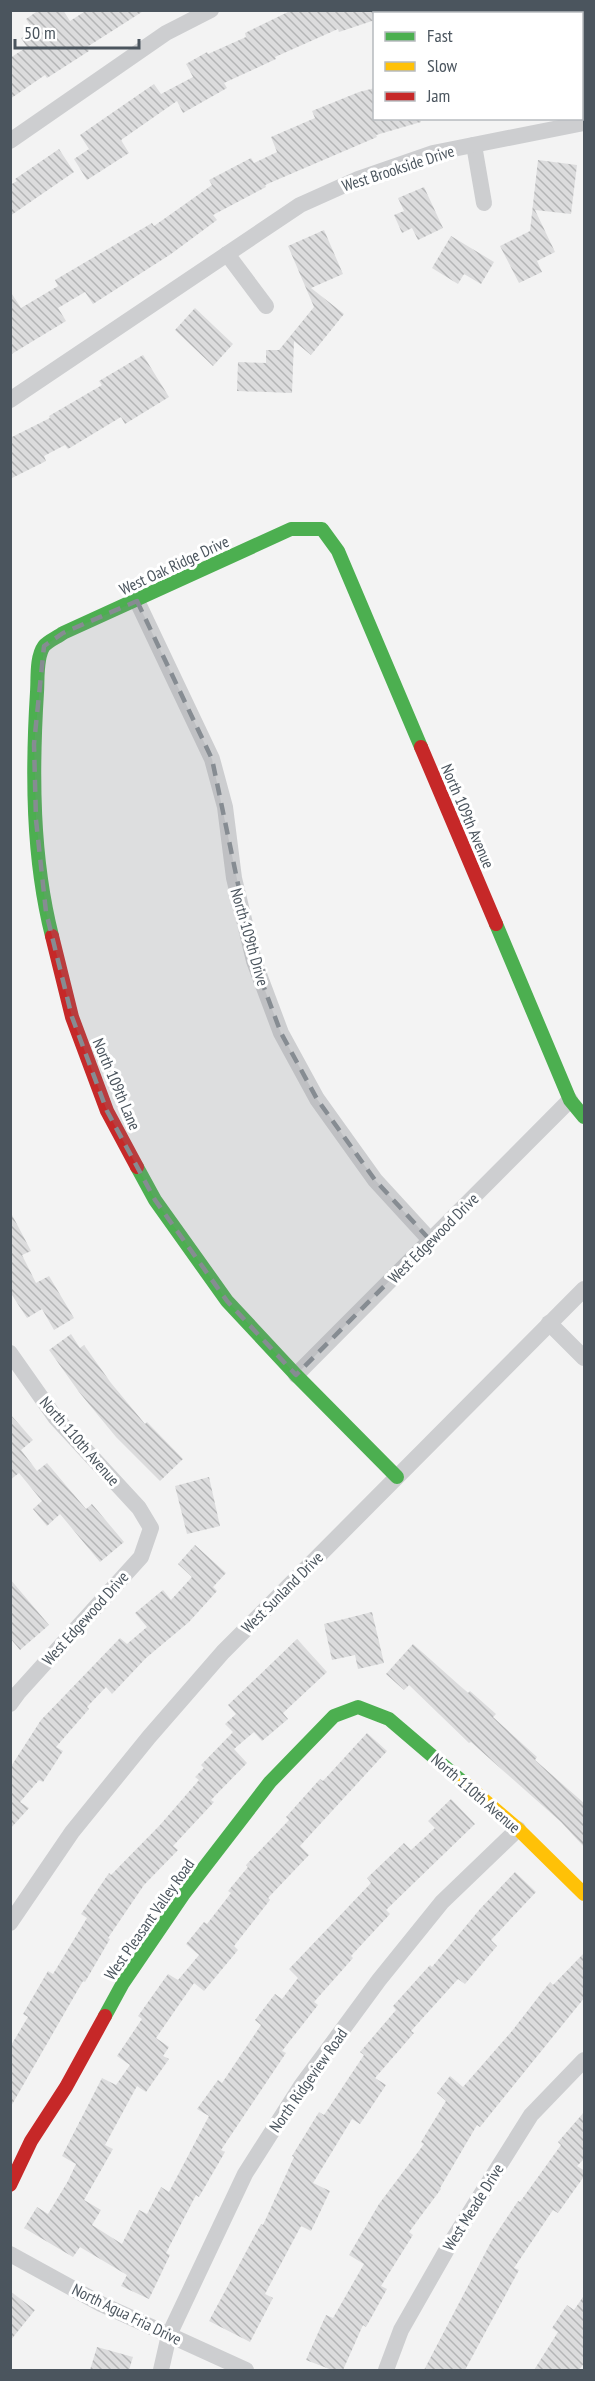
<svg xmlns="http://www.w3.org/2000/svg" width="595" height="2381" viewBox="0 0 595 2381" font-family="'PT Sans Narrow',sans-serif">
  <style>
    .building { fill: url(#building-back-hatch) }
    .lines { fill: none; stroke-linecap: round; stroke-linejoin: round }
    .street { stroke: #cdced0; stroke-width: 16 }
    .fast { stroke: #4caf50; stroke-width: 14 }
    .slow { stroke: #ffc107; stroke-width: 14 }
    .jam { stroke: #c62828; stroke-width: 14 }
    .marked { fill: #868c92; fill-opacity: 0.2; stroke: #868c92; stroke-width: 4.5; stroke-dasharray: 12 8; stroke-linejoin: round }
    .labels { text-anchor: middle; stroke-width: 6; stroke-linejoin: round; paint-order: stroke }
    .street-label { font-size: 16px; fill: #4b555e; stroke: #fff }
  </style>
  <defs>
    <pattern id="building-back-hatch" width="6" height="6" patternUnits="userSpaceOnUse" patternTransform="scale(1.5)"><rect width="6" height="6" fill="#dcdcdd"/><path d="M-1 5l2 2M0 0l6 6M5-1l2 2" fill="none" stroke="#b4b5b6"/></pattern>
  </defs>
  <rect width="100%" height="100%" fill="#f3f3f3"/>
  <g class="building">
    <path d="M39,10H63L70,21L87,10H145L87,47L89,51L47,78L45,75L10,99V58L27,47L21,38L33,30L26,19Z"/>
    <path d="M292,10H395L396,13L375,14V20L339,32L338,29L275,57L276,59L224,83L227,88L183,113L177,101L121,140L129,153L87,180L74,159L89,149L80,135L154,84L161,94L193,77L186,64L207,52L208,54L246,37L245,33Z"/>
    <path d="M375,88V118H420L421,122L376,135L377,137L265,185L266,187L213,215L217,220L171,254L93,304L85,292L58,308L66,321L10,355V291L21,308L58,286L55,280L152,223L154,226L212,185L209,180L251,158L254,163L277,152L271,137L315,118L312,111L359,92Z"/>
    <path d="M59,149L74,172L10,216V185L17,181L15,179Z"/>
    <path d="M538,160L577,165L571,214L535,210L555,252L537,261L542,272L519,283L500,246L530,231Z"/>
    <path d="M424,187L443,228L418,240L412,228L402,233L394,215L404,211L398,198Z"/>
    <path d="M324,230L343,274L311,288L344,314L311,355L294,341L292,393L237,391L238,362L266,363V350H279L314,307L288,246Z"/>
    <path d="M451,236L494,262L481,284L464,274L458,284L432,268Z"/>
    <path d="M195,308L233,344L213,366L175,330Z"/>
    <path d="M143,355L169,397L125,424L121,417L68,449L65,445L44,456L46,461L10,479V438L50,418L49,416L102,385L99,381Z"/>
    <path d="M10,1211L31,1251L22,1255L36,1283L49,1276L74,1318L54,1330L42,1309L27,1318L10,1292Z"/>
    <path d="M71,1334L80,1348L84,1345L111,1383L145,1424L147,1422L183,1459L160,1481L116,1437L79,1392L49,1350Z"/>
    <path d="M10,1414L33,1440L21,1450L37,1471L47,1463L86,1509L92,1504L124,1542L100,1562L60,1514L47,1526L33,1509L42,1501L19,1473L10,1480Z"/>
    <path d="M209,1477L220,1526L187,1534L175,1486Z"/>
    <path d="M195,1545L226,1573L213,1587L217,1591L189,1622L146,1658L112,1694L106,1687L87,1707L89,1709L56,1747L63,1751L43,1782L39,1780L20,1802L29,1808L10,1829V1768L41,1720L120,1638L127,1644L147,1627L135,1613L163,1590L171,1600L192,1577L178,1564Z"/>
    <path d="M10,1579L49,1625L20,1650L10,1638Z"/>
    <path d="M372,1612L384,1663L358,1669L355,1655L332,1660L324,1624Z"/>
    <path d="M297,1639L327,1672L283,1713L288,1719L262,1741L254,1732L234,1749L247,1763L211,1800L214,1802L173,1846L178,1850L144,1885L108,1938L110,1939L85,1982L83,1981L10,2108V2047L28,2017L23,2014L48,1971L53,1974L87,1918L81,1914L109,1873L111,1875L160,1825L199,1780L195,1777L204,1768L201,1765L233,1732L225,1724L236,1714L228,1705Z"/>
    <path d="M413,1644L468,1693L470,1691L496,1714L493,1717L537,1757L535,1760L585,1804V1848L561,1822L471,1742L469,1743L409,1685L404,1690L386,1674Z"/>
    <path d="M367,1733L387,1751L300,1846L309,1855L268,1898L270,1900L234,1946L238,1950L204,1991L194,1983L156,2038L169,2047L163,2056L169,2059L146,2092L137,2086L105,2145L113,2149L84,2200L101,2210L92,2225L122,2244L139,2210L147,2214L161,2187L169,2192L209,2116L197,2109L218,2080L222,2083L261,2025L255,2020L275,1994L282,1999L298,1978L289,1969L371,1883L367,1878L404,1843L411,1850L435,1828L428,1821L451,1799L475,1824L386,1910L390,1914L351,1956L353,1958L314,2002L318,2005L282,2051L286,2053L221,2150L225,2152L199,2197L196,2195L166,2253L170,2255L149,2299L121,2286L127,2275L80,2247L73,2257L24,2228L37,2207L48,2214L68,2181L76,2164L62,2156L102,2078L116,2085L130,2065L117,2056L142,2019L138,2016L168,1974L178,1980L199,1955L186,1944L204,1922L207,1924L231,1893L228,1891L248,1867L246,1865L289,1820L286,1817L320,1779L323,1781Z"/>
    <path d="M515,1872L536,1892L491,1940L497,1946L465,1984L458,1979L411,2031L414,2033L375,2078L386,2085L360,2124L352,2119L313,2183L330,2191L311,2231L301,2226L265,2294L273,2298L250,2342L209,2321L261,2224L263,2225L294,2157L292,2156L319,2112L324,2115L364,2055L360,2052L396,2010L393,2006L430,1965L432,1967L480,1909Z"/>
    <path d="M585,1952V1997L480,2127L477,2125L440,2188L441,2189L409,2232L413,2235L381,2286L387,2289L366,2327L363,2325L343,2370H332L306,2360L326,2315L333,2318L364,2264L349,2255L379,2204L424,2144L421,2142L446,2101L437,2093L450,2076L463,2087L512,2031L550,1982L553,1985Z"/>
    <path d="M585,2111V2158L577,2166L585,2171V2175L558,2213L553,2210L514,2268L519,2270L465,2370H424L492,2240L518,2201L520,2202L561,2145L558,2142Z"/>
    <path d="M10,2291L35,2310L10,2341Z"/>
    <path d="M585,2294V2362L579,2370H534L558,2332L552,2328L567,2305L574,2310Z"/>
    <path d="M97,2347L133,2357L129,2370H90Z"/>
  </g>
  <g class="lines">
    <g class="street">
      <path d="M10,141L166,33L211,10"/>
      <path d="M474,145L484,203"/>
      <path d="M227,254L266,306"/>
      <path d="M10,400L300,205L358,179L433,153L584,123"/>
      <path d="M137,601L212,759L225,807L234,878L254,961L281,1033L317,1099L375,1180L430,1240"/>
      <path d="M549,1323L584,1358"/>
      <path d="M10,1353L55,1417L139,1508L151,1528L141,1557L18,1693L10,1704"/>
      <path d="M296,1375L570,1100"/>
      <path d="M10,1923L72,1832L149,1737L223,1652L584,1289"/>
      <path d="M10,2254L101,2304L246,2370"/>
      <path d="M161,2370L169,2335L245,2174L301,2086L379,1980L442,1902L518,1829"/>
      <path d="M386,2370L401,2330L450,2244L531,2115L584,2060"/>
    </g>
    <g class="fast">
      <path d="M496,924L570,1100L584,1117"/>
      <path d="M52,936C32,857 32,772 37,692C38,679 36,657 44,646C48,641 58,637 63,633L291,529H322L338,551L421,747"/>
      <path d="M137,1167L155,1200L227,1301L296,1375L397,1477"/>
      <path d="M105,2016L123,1983L183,1895L270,1782L334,1716L358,1707L389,1719L464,1783"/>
    </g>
    <path class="slow" d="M464,1783L518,1829L584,1894"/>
    <g class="jam">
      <path d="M421,747L496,924"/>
      <path d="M52,936L72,1017L107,1111L137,1167"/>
      <path d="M10,2185L31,2141L66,2087L105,2016"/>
    </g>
  </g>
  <path class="marked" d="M137,601L212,759L254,961L281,1033L317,1099L375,1180L430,1240L296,1375L227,1301L155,1200L107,1111L72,1017L46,912L36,820L34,744L44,646L63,633Z"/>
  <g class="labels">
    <g class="street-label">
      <text transform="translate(398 168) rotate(-18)" y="6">West Brookside Drive</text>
      <text transform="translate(174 565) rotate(-25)" y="6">West Oak Ridge Drive</text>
      <text transform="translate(468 816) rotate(67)" y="6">North 109th Avenue</text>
      <text transform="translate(250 937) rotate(74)" y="6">North 109th Drive</text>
      <text transform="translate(117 1084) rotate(67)" y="6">North 109th Lane</text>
      <text transform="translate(433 1238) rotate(-45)" y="6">West Edgewood Drive</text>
      <text transform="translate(80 1441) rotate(49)" y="6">North 110th Avenue</text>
      <text transform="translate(282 1592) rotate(-45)" y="6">West Sunland Drive</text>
      <text transform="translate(85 1618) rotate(-48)" y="6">West Edgewood Drive</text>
      <text transform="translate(476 1793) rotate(41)" y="6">North 110th Avenue</text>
      <text transform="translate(149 1919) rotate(-55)" y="6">West Pleasant Valley Road</text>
      <text transform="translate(308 2080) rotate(-55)" y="6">North Ridgeview Road</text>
      <text transform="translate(473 2207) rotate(-58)" y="6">West Meade Drive</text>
      <text transform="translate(127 2314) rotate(26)" y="6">North Agua Fria Drive</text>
    </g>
  </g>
  <rect width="595" height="2381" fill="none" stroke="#4b555e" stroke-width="24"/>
  <rect x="373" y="12" width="210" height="108" fill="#ffffff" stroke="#b7bbbf" stroke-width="1.5"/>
  <rect x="385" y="32" width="30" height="9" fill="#4caf50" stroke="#b7bbbf" stroke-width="1.5"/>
  <text x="427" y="42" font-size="18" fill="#4b555e">Fast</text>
  <rect x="385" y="62" width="30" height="9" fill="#ffc107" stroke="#b7bbbf" stroke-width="1.5"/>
  <text x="427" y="72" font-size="18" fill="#4b555e">Slow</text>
  <rect x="385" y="92" width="30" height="9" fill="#c62828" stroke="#b7bbbf" stroke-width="1.5"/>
  <text x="427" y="102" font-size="18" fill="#4b555e">Jam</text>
  <path d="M15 39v9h124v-9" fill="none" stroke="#4b555e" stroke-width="3"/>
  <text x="24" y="39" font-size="18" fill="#4b555e" stroke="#ffffff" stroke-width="4.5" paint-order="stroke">50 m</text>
</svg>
